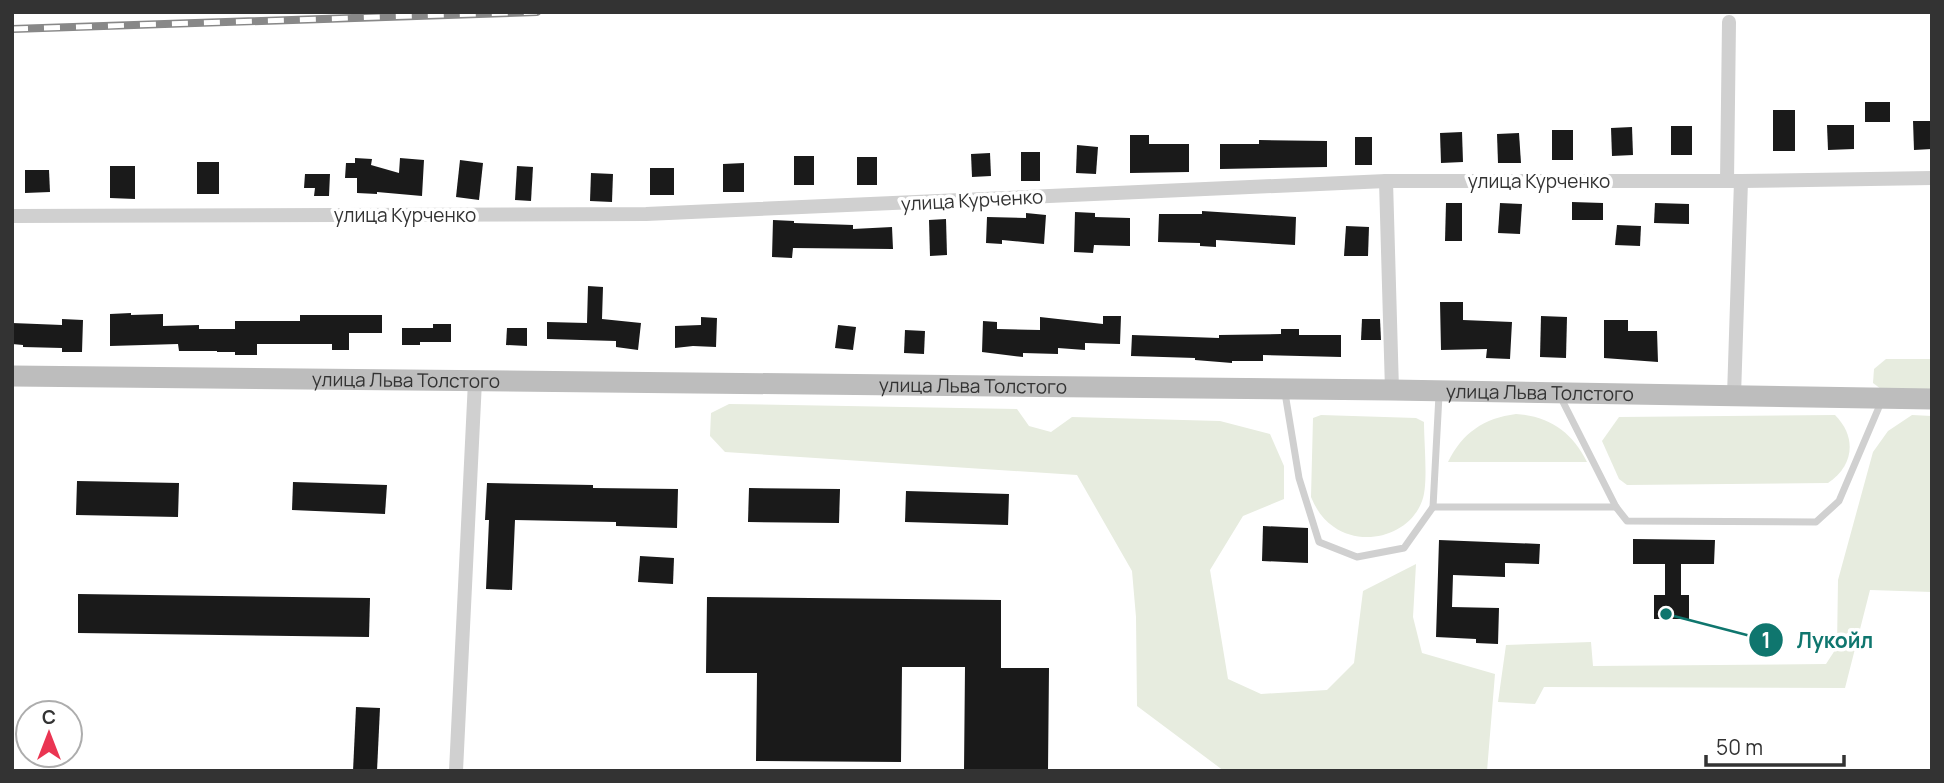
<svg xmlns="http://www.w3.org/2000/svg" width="1944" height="783" viewBox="0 0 1944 783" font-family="Manrope,sans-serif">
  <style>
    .green { fill: #e7ecdf }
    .building { fill: #1a1a1a }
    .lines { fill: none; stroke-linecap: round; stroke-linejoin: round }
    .lane { stroke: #d0d0d0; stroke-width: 7 }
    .street { stroke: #d0d0d0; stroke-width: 14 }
    .secondary { stroke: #bdbdbd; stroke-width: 21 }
    .rail-casing { stroke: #888; stroke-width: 8 }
    .rail { stroke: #fff; stroke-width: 5; stroke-dasharray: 16; stroke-linecap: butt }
    .labels { text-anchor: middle; stroke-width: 7; stroke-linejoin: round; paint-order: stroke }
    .street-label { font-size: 19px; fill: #333; stroke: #fff }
    .leader { fill: none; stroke: #0f766e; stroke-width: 2.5 }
    .callout-dot { fill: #0f766e; stroke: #fff; stroke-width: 2.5 }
    .mark-label { font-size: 21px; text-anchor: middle; font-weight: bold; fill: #fff }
    .callout-label { font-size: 21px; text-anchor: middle; font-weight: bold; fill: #0f766e; stroke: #fff; stroke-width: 7; stroke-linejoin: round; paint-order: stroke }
  </style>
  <rect width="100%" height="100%" fill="#fff"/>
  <g class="green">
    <path d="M1886,359H1932V389H1881L1873,383L1874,369Z"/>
    <path d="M729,404L1017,409L1029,426L1051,432L1072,417L1220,421L1270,434L1284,466V499L1243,516L1210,570L1228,679L1261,694L1327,690L1354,663L1363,591L1416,564L1413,617L1422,653L1495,674L1487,771H1224L1137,706L1136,617L1132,571L1077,475L725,452L710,436L711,413Z"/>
    <path d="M1516,414C1549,416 1572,432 1587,462H1448C1462,433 1484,418 1516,414Z"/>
    <path d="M1321,415L1416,418L1424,422C1424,442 1428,481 1423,498C1412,535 1364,548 1334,527C1323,520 1316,509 1311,497L1313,418Z"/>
    <path d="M1835,415C1857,437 1854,466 1828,483L1627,485L1619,479L1602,441L1619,417Z"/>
    <path d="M1912,415L1932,416V592L1870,590L1845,688L1544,687L1535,704L1498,702L1506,645L1591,642L1593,666L1826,664L1837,647L1838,580L1873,452L1888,431Z"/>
  </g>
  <g class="building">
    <rect x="1865" y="102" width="25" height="20"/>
    <rect x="1773" y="110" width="22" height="41"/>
    <path d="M1913,121H1932V149L1914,150Z"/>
    <path d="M1827,125H1854V149L1828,150Z"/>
    <rect x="1671" y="126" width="21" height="29"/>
    <path d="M1632,127L1633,155L1612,156L1611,128Z"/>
    <rect x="1552" y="130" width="21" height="30"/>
    <path d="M1462,132L1463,162L1441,163L1440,133Z"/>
    <path d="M1519,133L1521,163H1498L1497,134Z"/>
    <path d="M1130,135H1149V144H1189V172L1130,173Z"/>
    <rect x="1355" y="137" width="17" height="28"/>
    <path d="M1259,140L1327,141V167L1220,169V144H1259Z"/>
    <path d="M1077,145L1098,147L1096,174L1076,173Z"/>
    <rect x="1021" y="152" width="19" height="29"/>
    <path d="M990,153L991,176L972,177L971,154Z"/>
    <rect x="794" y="156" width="20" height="29"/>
    <rect x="857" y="157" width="20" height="28"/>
    <path d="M355,158L372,159L371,165L399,173L400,158L424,160L422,196L377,192V194L357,193V178H345L346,163H355Z"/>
    <path d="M460,160L483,163L479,200L456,197Z"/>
    <rect x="197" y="162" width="22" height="32"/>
    <path d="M744,163V192H723V164Z"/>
    <path d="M110,166H135V199L110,198Z"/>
    <path d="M517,166L533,167L531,201L515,200Z"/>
    <rect x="650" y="168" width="24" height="27"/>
    <path d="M25,170H49L50,192L25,193Z"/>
    <path d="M591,173L613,174L612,202L590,201Z"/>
    <path d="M305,174H330L329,196H314L315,188H304Z"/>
    <path d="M1572,202L1603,203V220H1572Z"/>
    <path d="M1446,203H1462V241H1445Z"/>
    <path d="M1500,203L1522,204L1520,234L1498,233Z"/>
    <path d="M1655,203L1689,204V224L1654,223Z"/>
    <path d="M1202,211L1296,217L1295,245L1216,240V247L1200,246V243L1158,242L1159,214H1202Z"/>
    <path d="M1075,212L1095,213V217L1130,218V246L1094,245L1093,253L1074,252Z"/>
    <path d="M1026,213L1046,215L1044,244L1002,240V244L986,243L987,217L1026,218Z"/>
    <path d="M946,219L947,255L930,256L929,220Z"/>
    <path d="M773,220L794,221V223L853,225V229L892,227L893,249L793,248L792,258L772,257Z"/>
    <path d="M1617,225L1641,226L1640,246L1615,245Z"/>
    <path d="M1346,226L1369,227L1368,256H1344Z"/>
    <path d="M588,286L603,287L602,319L641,323L638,350L616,347V341L547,339V322L587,323Z"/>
    <path d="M1440,302H1463V320L1512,322L1510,359L1486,358L1487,349L1441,350Z"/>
    <path d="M131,313V315L163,314V326L199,325V329H235V321H300V315H382V333H349V350H332V344H257V355H235V352H217V351H179L178,344L110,346V314Z"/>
    <path d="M1103,316H1121L1120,344L1085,343V350L1058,348V354L1023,353V357L982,352L983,321L997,322V329L1040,330V317L1103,324Z"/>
    <path d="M1541,316L1567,317L1566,358L1540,357Z"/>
    <path d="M701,317L717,318L716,347L693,346L675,348V326L701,325Z"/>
    <path d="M62,319L83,320L82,352H62V348L23,347V345L12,344V323L62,325Z"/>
    <path d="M1362,319H1380L1381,340H1361Z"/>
    <path d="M1604,320H1628V331H1657L1658,362L1604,358Z"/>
    <path d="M433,324H451V342H420V345H402V328H433Z"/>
    <path d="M838,325L856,327L853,350L835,348Z"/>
    <path d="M507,328H527V346L506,345Z"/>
    <path d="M1281,329H1299V335H1341V357L1263,355V361H1232V363L1195,360V358L1131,356L1132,335L1219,338V335L1281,334Z"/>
    <path d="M905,330L925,331L924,354L904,353Z"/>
    <path d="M77,481L179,483L178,517L76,515Z"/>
    <path d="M293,482L387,485L385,514L292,510Z"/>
    <path d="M487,483L593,485V488L678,489L677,528L616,526V522L515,520L512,590L486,589L489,520H485Z"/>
    <path d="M749,488L840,489L839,523L748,522Z"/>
    <path d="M906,491L1009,494L1008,525L905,522Z"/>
    <path d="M1263,526L1308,528V563L1262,561Z"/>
    <path d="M1633,539L1715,540L1714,564H1681V595H1689V619H1654V595H1665V564H1633Z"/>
    <path d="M1439,540L1540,544L1539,564L1505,563V577L1453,575L1452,607L1499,608L1498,644L1476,643V639L1436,637Z"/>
    <path d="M640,556L674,558L673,584L638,582Z"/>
    <path d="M78,594L370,598L369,637L78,633Z"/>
    <path d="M707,597L1001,600V668H1049L1048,771H964L965,667H902L901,762L756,761L757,673H706Z"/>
    <path d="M356,707L380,708L377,771H353Z"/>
  </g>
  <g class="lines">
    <g class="lane">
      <path d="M1285,393L1299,478L1319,542L1357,557L1404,548L1433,507L1439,395"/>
      <path d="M1560,396L1616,507L1627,521L1816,522L1839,501L1882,400"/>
      <path d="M1433,507H1616"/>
    </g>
    <g class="street">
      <path d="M1386,181L1392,390"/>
      <path d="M1727,181L1729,22"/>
      <path d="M12,216L646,214L1386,181H1741L1932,178"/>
      <path d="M1734,396L1741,181"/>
      <path d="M456,771L475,381"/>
    </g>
    <path class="secondary" id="s1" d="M12,376L1392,390L1932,399"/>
    <defs>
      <path id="rail" d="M12,29L537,12"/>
    </defs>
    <use href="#rail" class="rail-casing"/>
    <use href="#rail" class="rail"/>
  </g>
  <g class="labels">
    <g class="street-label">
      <text x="1539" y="188">улица Курченко</text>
      <text transform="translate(972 200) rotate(-3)" y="7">улица Курченко</text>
      <text x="405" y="222">улица Курченко</text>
      <text dy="7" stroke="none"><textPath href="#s1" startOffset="394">улица Льва Толстого</textPath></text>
      <text dy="7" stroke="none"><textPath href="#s1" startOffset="961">улица Льва Толстого</textPath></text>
      <text dy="7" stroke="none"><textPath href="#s1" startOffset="1528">улица Льва Толстого</textPath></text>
    </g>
  </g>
  <path class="leader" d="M1666 614L1766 640"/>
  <g class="callout-dot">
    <circle cx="1666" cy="614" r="7"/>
    <circle cx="1766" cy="640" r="18"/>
  </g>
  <g class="mark-label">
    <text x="1766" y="648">1</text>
  </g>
  <g class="callout-label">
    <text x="1835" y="648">Лукойл</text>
  </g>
  <rect width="1944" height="783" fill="none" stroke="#333333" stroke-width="28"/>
  <g transform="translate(49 734)"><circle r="33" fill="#ffffff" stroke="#adadad" stroke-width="2"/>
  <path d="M0-5L12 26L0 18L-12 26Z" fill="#ea3552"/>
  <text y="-10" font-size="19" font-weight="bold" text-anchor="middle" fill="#333333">С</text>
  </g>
  <path d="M1706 755v10h138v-10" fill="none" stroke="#333333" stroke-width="3.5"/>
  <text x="1716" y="755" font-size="21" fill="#333333" stroke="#ffffff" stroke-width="5" paint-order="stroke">50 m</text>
</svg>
